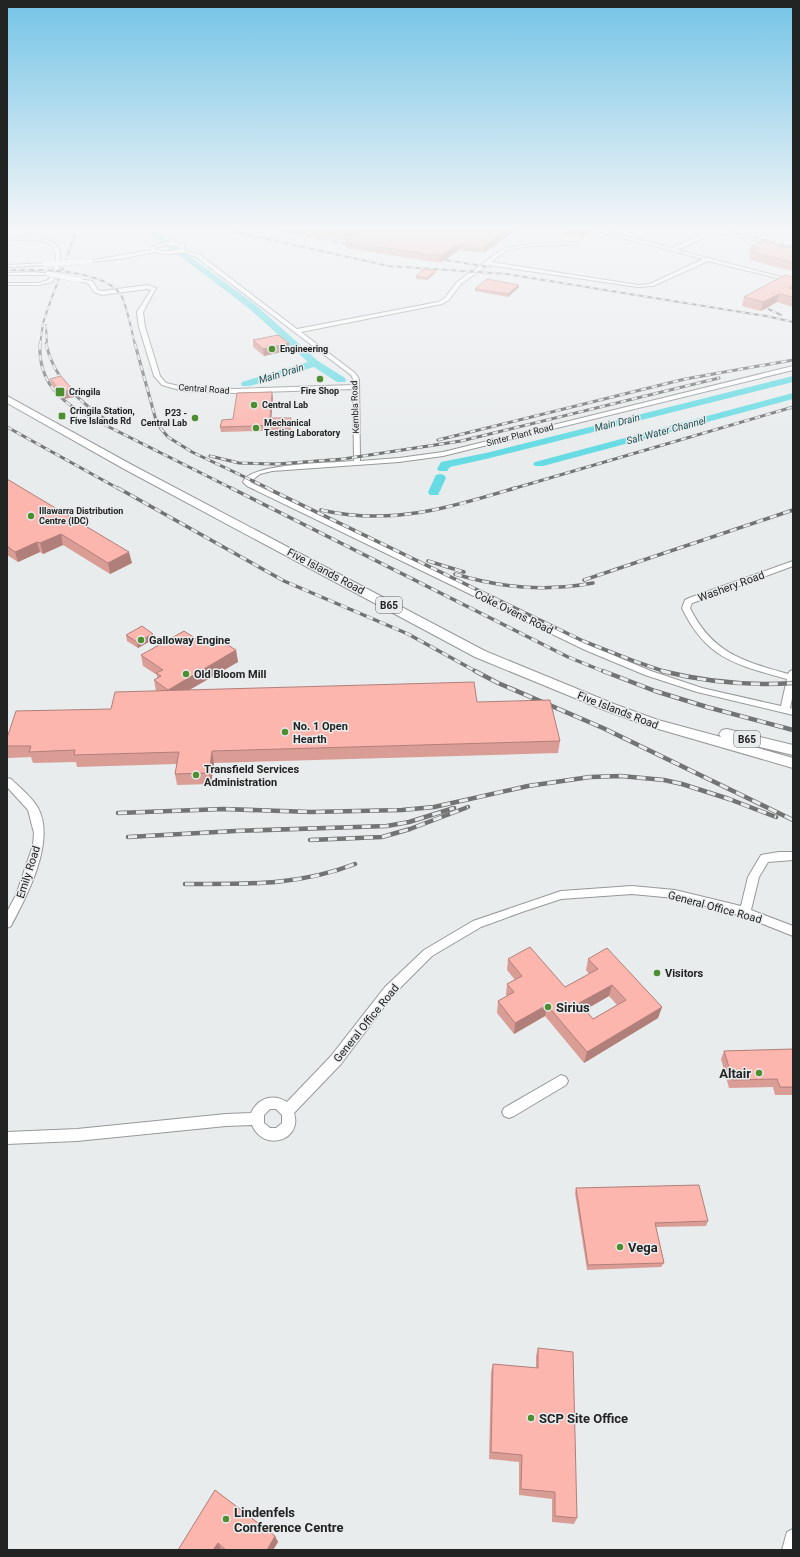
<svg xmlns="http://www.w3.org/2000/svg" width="800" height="1557" viewBox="0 0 800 1557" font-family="Roboto,sans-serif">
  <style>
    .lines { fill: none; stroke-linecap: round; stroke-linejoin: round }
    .river { fill: #67dbe3; fill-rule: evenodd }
    .minor-casing { stroke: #969899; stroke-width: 2 }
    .primary-casing { stroke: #969899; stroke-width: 2 }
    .minor { fill: #fff; fill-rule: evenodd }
    .primary { fill: #fff; fill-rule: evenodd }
    .rail-far3-casing { stroke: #727474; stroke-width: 2 }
    .rail-far2-casing { stroke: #727474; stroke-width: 3 }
    .rail-far1-casing { stroke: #727474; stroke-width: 3.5 }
    .rail-casing { stroke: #727474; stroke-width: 4.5 }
    .rail-far3 { stroke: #e9eced; stroke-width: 1.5; stroke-dasharray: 4.5; stroke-linecap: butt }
    .rail-far2 { stroke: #e9eced; stroke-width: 2; stroke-dasharray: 5.5; stroke-linecap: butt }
    .rail-far1 { stroke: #e9eced; stroke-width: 2.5; stroke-dasharray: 7; stroke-linecap: butt }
    .rail { stroke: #e9eced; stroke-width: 3; stroke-dasharray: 9; stroke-linecap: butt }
    .minor-bridge-casing { stroke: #969899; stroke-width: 5.5; stroke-linecap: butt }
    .minor-bridge { stroke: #fff; stroke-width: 5 }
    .wall { fill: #da9d96; fill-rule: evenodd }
    .shaded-wall { fill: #b17f7a }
    .building { fill: #fdb6ae; stroke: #b17f7a; fill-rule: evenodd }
    .poi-dot { fill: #4d8e30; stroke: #e9eced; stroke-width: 1.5 }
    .labels { text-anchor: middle; stroke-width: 3; stroke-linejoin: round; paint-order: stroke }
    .far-poi-label { font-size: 9px; font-weight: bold; fill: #222323; stroke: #e9eced; text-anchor: start }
    .far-street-label { font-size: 9px; fill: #222323; stroke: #e9eced }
    .far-water-label { font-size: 10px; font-style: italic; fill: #1c4f53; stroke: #e9eced }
    .shield { fill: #e9eced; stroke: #5e5f60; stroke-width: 1 }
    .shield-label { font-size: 10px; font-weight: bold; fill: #222323 }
    .street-label { font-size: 11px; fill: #222323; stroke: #e9eced }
    .poi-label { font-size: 11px; font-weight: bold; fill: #222323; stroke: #e9eced; text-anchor: start }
    .near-poi-label { font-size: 13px; font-weight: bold; fill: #222323; stroke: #e9eced; text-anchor: start }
  </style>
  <rect width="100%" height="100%" fill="#e9eced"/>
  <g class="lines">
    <g class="river">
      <path d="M146,230H154L257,306L318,361L345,378L346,380L345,382H337L314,367L250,386H242L241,384L242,382L308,362L251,310Z"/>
      <path d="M793,376V382L486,459L450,467L447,471H439L437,469L441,462L486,453Z"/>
      <path d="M793,393V399L543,466H535L533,464L535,462Z"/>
      <path d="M440,474L444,475L446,478L438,495H430L428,492L436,475Z"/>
    </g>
    <defs>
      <g id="minor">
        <path d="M161,230H166L175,238L174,242L184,245V250L200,255L297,329L438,302L445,298L457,282L504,248L531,244L580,242L578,244L531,246L507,250L491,262L638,285L650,284L703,259L592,230H601L672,248L711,230H721L793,247V249L717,232L677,250L793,280V282L708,261L653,286L638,287L488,265L461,284L449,300L442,304L301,332L355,373L359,379L360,461L399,458L443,452L793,366V370L443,456L399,462L272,471L260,474L250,482L591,646L651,671L702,688L781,706L787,679C737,665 706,659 682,608L685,600L689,598L793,561V566L695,602L692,603L690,608C712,653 743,661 788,674L790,671L793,670V694L790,708L793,709V715L697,692L645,675L585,650L247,486L243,482C249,463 334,463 354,461L353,389L235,393L183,391L162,385L154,376L139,327L137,312L151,290L147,289L102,295L94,292L88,283L78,281V279L92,281L98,290L102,291L147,285L156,288L143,312L145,327L160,376L166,383L183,387L235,389L353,385V379L351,375L196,257L186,253L166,254L154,252L126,258L90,262L88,261L151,250V248L158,244L170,242L171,238ZM167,245L177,246L180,248C174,252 163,252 156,250L155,248Z"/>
        <path d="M27,237C42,238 62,239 60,259C60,268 57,275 52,282L39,285H7V283H39L48,280C53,274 55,267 56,259C57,234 23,239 7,241V239Z"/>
        <path d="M47,263L45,265L7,267V265Z"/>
        <path d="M33,272L51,274L49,275H7V273Z"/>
        <path d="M7,778L11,779C19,787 32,797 38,808C56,841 27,896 11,926L7,928V912L16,895L33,845L34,833L28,810L7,787Z"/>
        <path d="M779,852H793V860L768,862L759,877L751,910L793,926V936L743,916L675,898L632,894L561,899L522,912L481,927L432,956L393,995L341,1064L294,1113C303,1140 264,1153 252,1125L226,1126L77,1141L7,1144V1132L77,1129L226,1114L251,1113C258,1098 273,1093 287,1102L331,1056L385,987L424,950L473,921L561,891L632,886L675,890L741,906L748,877L761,855ZM270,1109H276L282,1115V1123L276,1128H270L264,1123V1115Z"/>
        <path d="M561,1075L566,1077L568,1081L566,1085L514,1116L509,1118L504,1116L502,1112L504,1108Z"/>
        <path d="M793,1529V1550H782L787,1532Z"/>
      </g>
      <path id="primary" d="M7,396L134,466L485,651L614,704L658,720L721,737L719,734L722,730L727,729L793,745V755L730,740L793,758V768L648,726L604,710L475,657L126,470L7,403Z"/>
    </defs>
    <use href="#minor" class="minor-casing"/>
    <use href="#primary" class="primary-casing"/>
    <use href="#minor" class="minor"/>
    <use href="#primary" class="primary"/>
    <defs>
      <g id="rail-far3">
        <path d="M226,230L389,266L507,274L766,316L793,322"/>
        <path d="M276,230L357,246"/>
        <path d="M723,230L793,247"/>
        <path d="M433,258L490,267"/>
        <path d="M7,270C36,269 103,268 121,295C127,306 132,332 135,345"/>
        <path d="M756,303L781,315"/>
        <path d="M46,325L47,345"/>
        <path d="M40,345L43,323L48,308L77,230"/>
      </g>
      <g id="rail-far2">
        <path d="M40,344C38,381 60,402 91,418L233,489"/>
        <path d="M46,344C54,380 80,402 109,422"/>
        <path d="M135,344L157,424L168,437L192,452L270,489"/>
        <path d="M7,427L119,489"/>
        <path d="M438,440L685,379L793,360"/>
        <path d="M210,456L239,463L277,464L343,459L461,441L719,378"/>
        <path d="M512,489L793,407"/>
      </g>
      <g id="rail-far1">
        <path d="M118,488L284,581L408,634L477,672"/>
        <path d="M231,488L568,657L605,672"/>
        <path d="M267,488L583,641L634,661L666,672"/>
        <path d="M321,510C389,526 450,508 515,488"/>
        <path d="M428,561L464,572"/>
        <path d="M455,574C501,588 545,592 593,583"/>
        <path d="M584,580L793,510"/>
      </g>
      <g id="rail">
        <path d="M475,671L498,683L603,728L793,820"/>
        <path d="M603,671L655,691L707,707L793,730"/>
        <path d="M662,671C706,682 748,686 793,683"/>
        <path d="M118,813L223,809L311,812L402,810L434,807L528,786L590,777L621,776L664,780L682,784L729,799L776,817"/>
        <path d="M128,837L235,831L387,826L409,822L454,808"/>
        <path d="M310,840L382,837L410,829L468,807"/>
        <path d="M185,884C245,884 298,886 355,864"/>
      </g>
    </defs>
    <use href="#rail-far3" class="rail-far3-casing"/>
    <use href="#rail-far2" class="rail-far2-casing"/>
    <use href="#rail-far1" class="rail-far1-casing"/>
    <use href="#rail" class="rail-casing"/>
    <use href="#rail-far3" class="rail-far3"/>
    <use href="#rail-far2" class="rail-far2"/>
    <use href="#rail-far1" class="rail-far1"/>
    <use href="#rail" class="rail"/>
    <defs>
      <g id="minor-bridge">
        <path d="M45,264L90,261"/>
        <path d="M49,274L80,280"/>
      </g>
    </defs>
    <use href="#minor-bridge" class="minor-bridge-casing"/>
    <use href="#minor-bridge" class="minor-bridge"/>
  </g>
  <g class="wall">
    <path d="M282,230H516L484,253L459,250L440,263L346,248L345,242L347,241Z"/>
    <path d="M564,230H591V231L581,237L563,234Z"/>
    <path d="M751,247L793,249V271L750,260L751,255H749Z"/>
    <path d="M436,271L435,273L427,280L416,279V276Z"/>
    <path d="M793,277V307L777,302L761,311L742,306L744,297Z"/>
    <path d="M519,287L508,297L475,291V289Z"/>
    <path d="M253,340L290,350L264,356L253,347Z"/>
    <path d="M50,379L74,397L64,399L52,386Z"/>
    <path d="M273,397L271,418L291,423V430L221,432L220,427L233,419Z"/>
    <path d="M7,479L132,563L110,574L63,545L43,554L40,552L18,562L7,555Z"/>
    <path d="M126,635L154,639L138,648L127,641Z"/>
    <path d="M206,645L236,650L238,662L189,690L477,702L560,741L558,753L214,763L211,784L177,785L175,774L177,764L77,767L76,762L33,763L31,757L8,758L7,754V738L111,709L156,691L154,680L157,678V675L143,666L141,655Z"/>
    <path d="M508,959L565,987L589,974L586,970L588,959L662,1007L658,1018L584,1063L545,1016L514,1034L497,1013L498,1001L507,996L506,995L507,984L515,980L507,970ZM609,996L617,1005L593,1019L585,1010Z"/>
    <path d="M793,1049V1095H775L773,1087L729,1088L721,1059L724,1051Z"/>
    <path d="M576,1188L708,1221L706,1226L656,1227L664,1263L661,1267L587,1270L575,1193Z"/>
    <path d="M538,1348L577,1518L574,1524L552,1522V1499L519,1495V1462L489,1459L491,1372L493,1364L536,1368V1356Z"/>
    <path d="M215,1490L275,1536L278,1542L273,1550H223L221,1549L178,1550Z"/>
  </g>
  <g class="shaded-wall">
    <path d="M508,230H516L484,253V247Z"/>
    <path d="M582,230H591V231L581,237Z"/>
    <path d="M459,243V250L440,263L441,256Z"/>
    <path d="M436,271L435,273L427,280V278Z"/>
    <path d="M519,285V287L508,297V294Z"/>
    <path d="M779,294L777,302L761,311L763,302Z"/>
    <path d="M289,343L290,350L264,356L263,349Z"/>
    <path d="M72,389L74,397L64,399L62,392Z"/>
    <path d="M272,392L273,397L271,423L270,418Z"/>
    <path d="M61,534L63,545L43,554L40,543Z"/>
    <path d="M37,542L40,552L18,562L15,552Z"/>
    <path d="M129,552L132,563L110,574L108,563Z"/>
    <path d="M153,634L154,639L138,648L137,642Z"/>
    <path d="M236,650L238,662L170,701L168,690Z"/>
    <path d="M212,751L214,763L211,784L209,773Z"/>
    <path d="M612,985L609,996L576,1015L579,1003Z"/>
    <path d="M547,1005L545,1016L514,1034L515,1023Z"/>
    <path d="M662,1007L658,1018L584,1063L587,1052Z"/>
    <path d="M275,1536L278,1542L273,1550H267Z"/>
    <path d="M218,1543L221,1549L220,1550H213Z"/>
  </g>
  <g class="building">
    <path d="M320,230H508L484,247L459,243L441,256L345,242L355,236Z"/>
    <path d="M762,241L793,249V262L752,252L759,248L751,247Z"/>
    <path d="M424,269L436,271L427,278L416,276Z"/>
    <path d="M785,275L793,277V286L789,288L793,289V297L779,294L763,302L744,297Z"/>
    <path d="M487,279L519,285L508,294L475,289Z"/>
    <path d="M278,335L289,343L263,349L253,340Z"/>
    <path d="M61,376L72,389L62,392L50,379Z"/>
    <path d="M272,392L270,418H291L290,425L220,427L222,420L233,419L237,393Z"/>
    <path d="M7,479L129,552L108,563L61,534L40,543L37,542L15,552L7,546Z"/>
    <path d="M142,626L153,634L137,642L126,635Z"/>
    <path d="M184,631L206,645L218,639L236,650L168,690L154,680L161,676L156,673L163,670L141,655Z"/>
    <path d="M474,682L477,702L550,700L560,741L212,751L209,773L175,774L179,752L74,755L75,750L29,752L31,746H7V738L16,711L111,709L115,692Z"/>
    <path d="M530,947L565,987L598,969L588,959L607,948L662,1007L587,1052L547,1005L515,1023L498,1001L514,992L507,984L522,976L508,959ZM612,985L626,1000L593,1019L579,1003Z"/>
    <path d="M793,1049V1087H780L777,1079L733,1080L724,1051Z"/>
    <path d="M699,1185L708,1221L655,1223L664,1263L588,1265L576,1188Z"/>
    <path d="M538,1348L573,1352L577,1518L555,1516V1492L521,1489L522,1455L491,1452L493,1364L538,1368Z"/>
    <path d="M215,1490L275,1536L267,1550H226L218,1543L213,1550H178Z"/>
  </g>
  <linearGradient id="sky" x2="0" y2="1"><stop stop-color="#74c4e6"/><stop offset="0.51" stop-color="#f5f6f7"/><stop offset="1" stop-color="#f5f6f7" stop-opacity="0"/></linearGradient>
  <rect width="800" height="448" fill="url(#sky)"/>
  <g class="poi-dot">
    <circle cx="272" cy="349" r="4"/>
    <circle cx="320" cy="379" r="4"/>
    <rect x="55" y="387" width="10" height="10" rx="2"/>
    <circle cx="254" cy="405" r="4"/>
    <rect x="58" y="412" width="8" height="8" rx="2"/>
    <circle cx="195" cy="418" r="4"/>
    <circle cx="256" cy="428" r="4"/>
    <circle cx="31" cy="516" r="4"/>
    <circle cx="141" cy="640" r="4"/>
    <circle cx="186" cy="674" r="4"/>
    <circle cx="285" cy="732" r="4"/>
    <circle cx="196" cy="775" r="4"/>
    <circle cx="657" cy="973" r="4"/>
    <circle cx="548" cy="1007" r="4"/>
    <circle cx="759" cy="1073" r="4"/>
    <circle cx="620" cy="1247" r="4"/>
    <circle cx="531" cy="1418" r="4"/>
    <circle cx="226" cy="1519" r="4"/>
  </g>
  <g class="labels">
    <g class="far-poi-label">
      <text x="280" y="352">Engineering</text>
      <text x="320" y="394" text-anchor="middle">Fire Shop</text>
      <text x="69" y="395">Cringila</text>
      <text x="262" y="408">Central Lab</text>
      <text x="70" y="414">Cringila Station,<tspan x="70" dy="10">Five Islands Rd</tspan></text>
      <text x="187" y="416" text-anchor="end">P23 -<tspan x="187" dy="10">Central Lab</tspan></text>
      <text x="264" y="426">Mechanical<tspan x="264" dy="10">Testing Laboratory</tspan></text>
      <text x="39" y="514">Illawarra Distribution<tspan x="39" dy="10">Centre (IDC)</tspan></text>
    </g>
    <g class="far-street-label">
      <text transform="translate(204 389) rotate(4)" y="3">Central Road</text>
      <text transform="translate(355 407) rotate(-92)" y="3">Kembla Road</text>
      <text transform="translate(520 435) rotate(-14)" y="3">Sinter Plant Road</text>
    </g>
    <g class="far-water-label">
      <text transform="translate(281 373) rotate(-17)" y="4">Main Drain</text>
      <text transform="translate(617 422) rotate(-14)" y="4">Main Drain</text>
      <text transform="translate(666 430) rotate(-15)" y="4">Salt Water Channel</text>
    </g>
    <g class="shield">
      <rect x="376" y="597" width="26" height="16" rx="3"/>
      <rect x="734" y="731" width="26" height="16" rx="3"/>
    </g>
    <g class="shield-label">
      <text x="389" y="609">B65</text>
      <text x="747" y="743">B65</text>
    </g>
    <g class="street-label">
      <text transform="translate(326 571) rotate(28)" y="4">Five Islands Road</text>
      <text transform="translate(731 586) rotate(-20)" y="4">Washery Road</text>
      <text transform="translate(514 612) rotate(26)" y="4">Coke Ovens Road</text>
      <text transform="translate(618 710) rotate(21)" y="4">Five Islands Road</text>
      <text transform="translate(28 872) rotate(-72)" y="4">Emily Road</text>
      <text transform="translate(715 907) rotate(15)" y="4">General Office Road</text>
      <text transform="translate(366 1023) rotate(-51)" y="4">General Office Road</text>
    </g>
    <g class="poi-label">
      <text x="149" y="644">Galloway Engine</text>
      <text x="194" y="678">Old Bloom Mill</text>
      <text x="293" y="730">No. 1 Open<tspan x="293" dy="13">Hearth</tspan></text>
      <text x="204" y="773">Transfield Services<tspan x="204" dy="13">Administration</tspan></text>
      <text x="665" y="977">Visitors</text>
    </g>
    <g class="near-poi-label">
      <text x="556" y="1012">Sirius</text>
      <text x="751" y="1078" text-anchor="end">Altair</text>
      <text x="628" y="1252">Vega</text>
      <text x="539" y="1423">SCP Site Office</text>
      <text x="234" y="1517">Lindenfels<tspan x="234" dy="15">Conference Centre</tspan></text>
    </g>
  </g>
  <rect width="800" height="1557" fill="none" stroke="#222323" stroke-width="16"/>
</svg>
